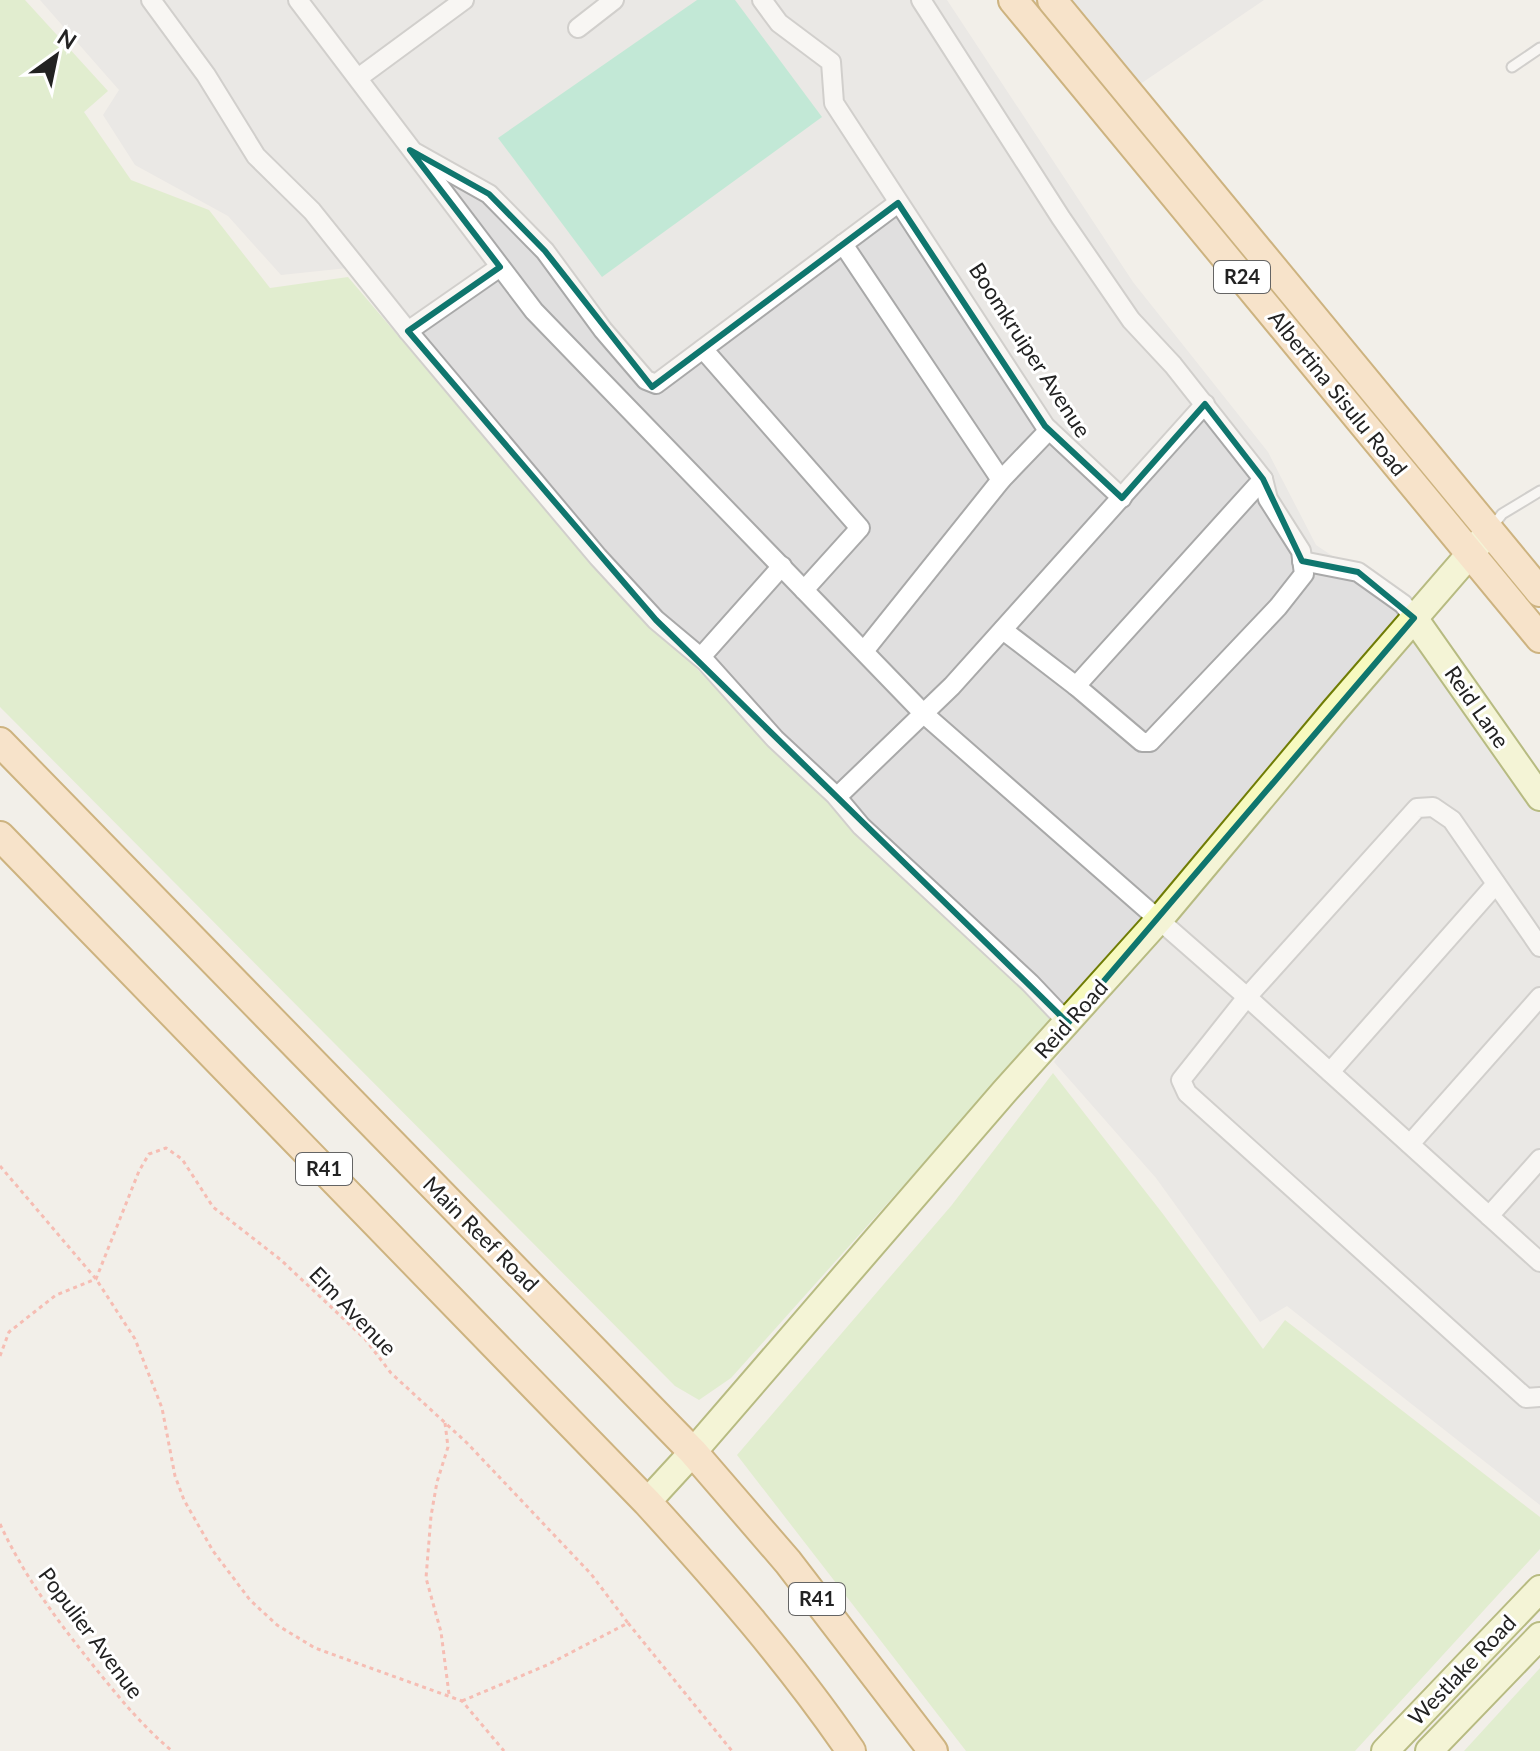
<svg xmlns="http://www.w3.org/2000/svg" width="1540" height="1751" viewBox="0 0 1540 1751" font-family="Lato,sans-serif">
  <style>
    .residential { fill: #e0dfdf }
    .grass { fill: #cdebb0 }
    .pitch { fill: #88e0be }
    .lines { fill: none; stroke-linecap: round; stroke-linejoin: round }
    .lane-casing { stroke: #a9a9a9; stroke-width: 13 }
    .street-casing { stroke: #a9a9a9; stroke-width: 22 }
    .secondary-casing { stroke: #707d05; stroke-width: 30 }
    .primary-casing { stroke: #a06b00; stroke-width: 32 }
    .path { stroke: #fa8072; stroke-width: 3; stroke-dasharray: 4 4; stroke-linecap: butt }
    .lane { stroke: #fff; stroke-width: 9 }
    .street { stroke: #fff; stroke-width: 18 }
    .secondary { stroke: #f7fabf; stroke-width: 26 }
    .primary { stroke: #fcd6a4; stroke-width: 28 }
    .marked { fill: none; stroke: #0f766e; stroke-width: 6; stroke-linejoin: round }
    .labels { text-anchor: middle; stroke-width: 6; stroke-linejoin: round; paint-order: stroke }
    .shield { fill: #fff; stroke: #646464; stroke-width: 2 }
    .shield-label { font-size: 20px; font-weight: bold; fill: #222 }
    .street-label { font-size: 22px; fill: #222; stroke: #fff }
  </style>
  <rect width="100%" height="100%" fill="#f2efe9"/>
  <g class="residential">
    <path d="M40,0H947L1133,282L1268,452L1316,545L1430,621L1540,776V1505L1287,1306L1260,1322L1156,1178L1054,1062L1076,1031L714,679L357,267L281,275L228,216L135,165L103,115L119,90Z"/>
    <path d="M1006,0H1264L1096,114Z"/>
  </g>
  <g class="grass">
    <path d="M0,0H25L108,91L84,112L131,180L209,210L270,288L348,277L563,529L787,763L904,877L1057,1014L731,1378L699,1400L675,1386L0,707Z"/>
    <path d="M1053,1073L1163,1214L1263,1349L1285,1320L1540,1517V1549L1355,1751H966L737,1455L951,1206Z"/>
    <path d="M1540,1668V1751H1464Z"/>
  </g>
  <path class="pitch" d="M697,0H735L822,117L602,277L498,138Z"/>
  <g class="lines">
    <defs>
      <g id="lane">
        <path d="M1512,67L1540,48"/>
        <path d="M1492,527L1502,514L1540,491"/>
      </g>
      <g id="street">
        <path d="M151,0L206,75L256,156L312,211L408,331L598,557L656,620L705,661L775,739L835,795L861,826L1030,983L1068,1023"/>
        <path d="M298,0L534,311L924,714L1247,997L1417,808L1433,807L1452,820L1540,947"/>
        <path d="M762,0L779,23L831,62L834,103L1045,426L1122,498"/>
        <path d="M921,0L1061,218L1131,320L1173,365L1263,479L1268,499L1301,551L1304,574L1278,607L1150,742H1142L1076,686L1003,630"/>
        <path d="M578,28L614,0"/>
        <path d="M358,78L464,0"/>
        <path d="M416,153L489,194L545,251L603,330L646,380L656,384L898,203"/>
        <path d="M843,244L1001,480"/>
        <path d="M408,331L500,267"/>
        <path d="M703,349L860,528L804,590"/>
        <path d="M1302,561L1358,572L1403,604L1414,618"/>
        <path d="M864,651L1001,480L1049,430"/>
        <path d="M701,657L782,566"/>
        <path d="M1076,686L1263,479"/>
        <path d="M841,793L952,686L1205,404"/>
        <path d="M1330,1072L1496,884"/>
        <path d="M1410,1144L1540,997"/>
        <path d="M1489,1216L1540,1159"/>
        <path d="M1540,1262L1247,997L1181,1080L1187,1093L1526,1398L1540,1397"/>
      </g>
      <g id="secondary">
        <path d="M1414,618L1540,797"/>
        <path d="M647,1502L693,1452L1004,1092L1164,914L1334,711L1482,540"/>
        <path d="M1385,1751L1540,1589"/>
        <path d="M1429,1751L1540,1636"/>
      </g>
      <g id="primary">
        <path d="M1013,0L1540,638"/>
        <path d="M1052,0L1540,592"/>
        <path d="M0,742L693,1452L788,1562L933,1751"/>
        <path d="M0,836L647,1502C720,1582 790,1662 851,1751"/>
      </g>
    </defs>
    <use href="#lane" class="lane-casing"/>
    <use href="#street" class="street-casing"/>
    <use href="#secondary" class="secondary-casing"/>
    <use href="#primary" class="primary-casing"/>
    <g class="path">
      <path d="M0,1166L96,1279L135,1339L162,1408L175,1476L184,1500L213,1551L250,1600L277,1625L315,1648L462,1701L504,1751"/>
      <path d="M0,1356L9,1332L56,1295L96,1279L139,1171L149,1154L166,1148L182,1159L213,1207L281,1260L365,1339L391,1373L467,1443L591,1574L628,1623L547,1665L462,1701"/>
      <path d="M445,1423L448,1447L437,1482L431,1516L426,1578L441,1632L449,1694"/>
      <path d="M0,1524C24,1576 56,1619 92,1664C117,1695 141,1725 172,1751"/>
      <path d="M628,1623L732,1751"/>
    </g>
    <use href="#lane" class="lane"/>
    <use href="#street" class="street"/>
    <use href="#secondary" class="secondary"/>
    <use href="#primary" class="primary"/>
  </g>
  <path d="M0 0H1540V1751H0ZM410,150L489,194L545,251L652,387L898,203L1045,426L1122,498L1205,404L1263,479L1302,561L1358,572L1414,618L1068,1023L656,620L408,331L500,267Z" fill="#f2efe9" fill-opacity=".55" fill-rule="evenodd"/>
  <path class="marked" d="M410,150L489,194L545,251L652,387L898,203L1045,426L1122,498L1205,404L1263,479L1302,561L1358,572L1414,618L1068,1023L656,620L408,331L500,267Z"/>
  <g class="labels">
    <g class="shield">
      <rect x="1214" y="261" width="56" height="32" rx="6"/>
      <rect x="296" y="1153" width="56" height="32" rx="6"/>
      <rect x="789" y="1583" width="56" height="32" rx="6"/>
    </g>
    <g class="shield-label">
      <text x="1242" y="284">R24</text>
      <text x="324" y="1176">R41</text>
      <text x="817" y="1606">R41</text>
    </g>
    <g class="street-label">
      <text transform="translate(1030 350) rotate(57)" y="8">Boomkruiper Avenue</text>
      <text transform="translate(1338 393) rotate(51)" y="8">Albertina Sisulu Road</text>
      <text transform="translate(1477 707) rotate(55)" y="8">Reid Lane</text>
      <text transform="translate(1071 1019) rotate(-48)" y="8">Reid Road</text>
      <text transform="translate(481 1234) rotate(45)" y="8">Main Reef Road</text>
      <text transform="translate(353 1311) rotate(46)" y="8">Elm Avenue</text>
      <text transform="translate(91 1633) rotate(53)" y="8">Populier Avenue</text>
      <text transform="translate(1462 1670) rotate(-46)" y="8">Westlake Road</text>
    </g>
  </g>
  <g transform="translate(56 56) rotate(33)" stroke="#ffffff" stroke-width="6" paint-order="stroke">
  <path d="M0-6L14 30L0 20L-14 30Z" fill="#222222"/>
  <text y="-12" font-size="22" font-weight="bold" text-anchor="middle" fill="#222222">N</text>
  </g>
</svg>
